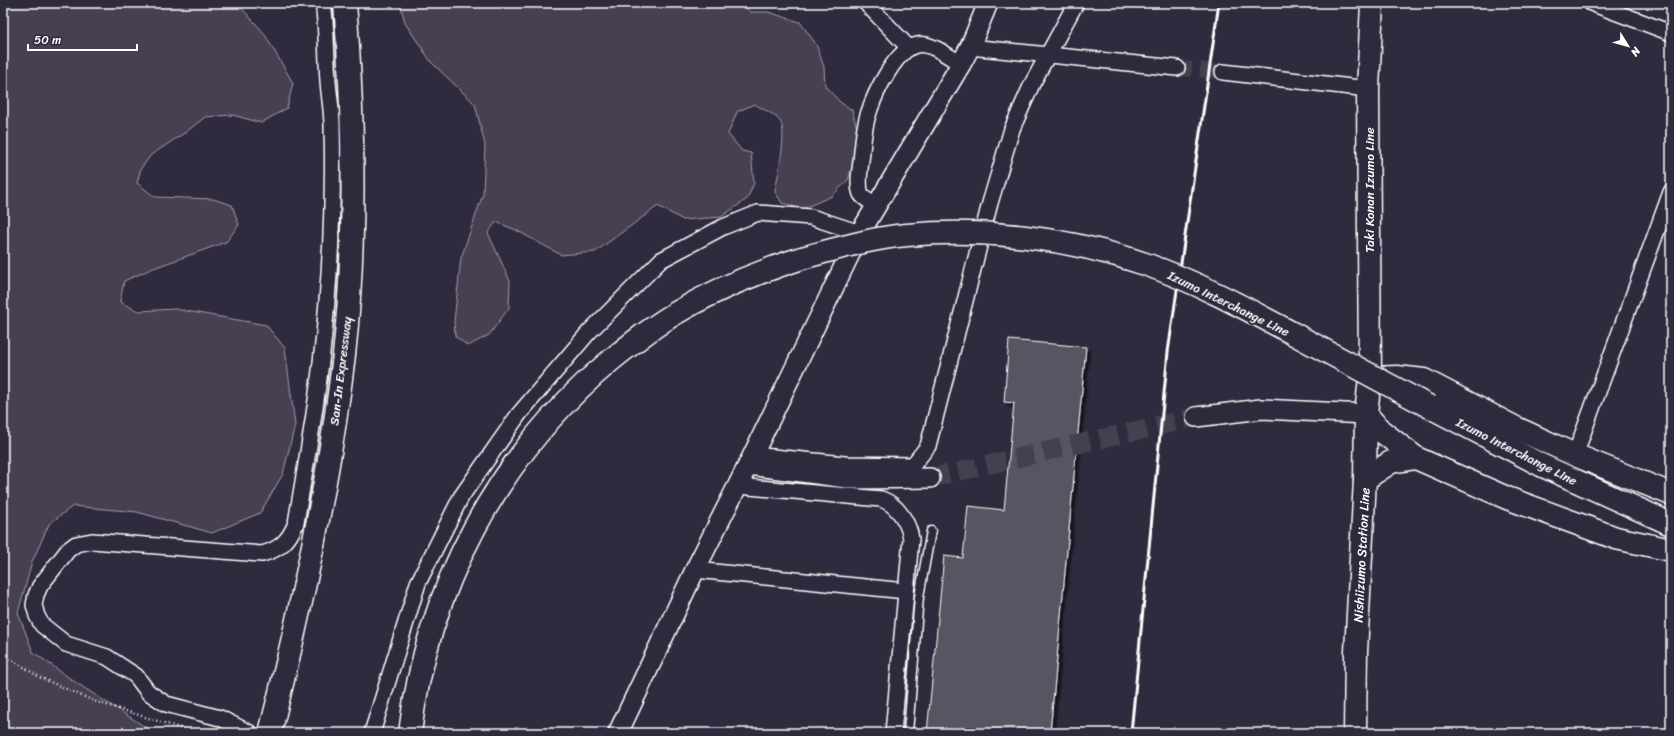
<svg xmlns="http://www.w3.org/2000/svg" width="1674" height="736" viewBox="0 0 1674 736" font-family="Sriracha,sans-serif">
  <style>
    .green { fill: #464152; stroke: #a2a0a8 }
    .building { fill: #595564; stroke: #fff; filter: url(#shadow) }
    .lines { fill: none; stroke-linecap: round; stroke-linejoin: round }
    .minor-tunnel { stroke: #443f50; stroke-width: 15; stroke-dasharray: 15 8; stroke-linecap: butt }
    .tertiary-tunnel { stroke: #443f50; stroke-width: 19; stroke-dasharray: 19 10; stroke-linecap: butt }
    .service-casing { stroke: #fff; stroke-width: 11 }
    .minor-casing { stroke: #fff; stroke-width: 18 }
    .tertiary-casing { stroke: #fff; stroke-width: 22 }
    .secondary-casing { stroke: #fff; stroke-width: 25 }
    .motorway-casing { stroke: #fff; stroke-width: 25 }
    .path { stroke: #fff; stroke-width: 2.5; stroke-dasharray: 1 3; stroke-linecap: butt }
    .service { stroke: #2f2a3d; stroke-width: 8 }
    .minor { stroke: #2f2a3d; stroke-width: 15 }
    .tertiary { stroke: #2f2a3d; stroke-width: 19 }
    .secondary { stroke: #2f2a3d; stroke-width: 22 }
    .motorway { stroke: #2f2a3d; stroke-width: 22 }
    .rail { stroke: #fff; stroke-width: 3 }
    .secondary-bridge-casing { stroke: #fff; stroke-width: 25; stroke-linecap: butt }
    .secondary-bridge { stroke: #2f2a3d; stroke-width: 22 }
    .labels { text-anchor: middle; stroke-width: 4; stroke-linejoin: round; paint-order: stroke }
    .street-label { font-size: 13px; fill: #fff; stroke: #2f2a3d }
  </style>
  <defs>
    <filter id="shadow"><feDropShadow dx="3.5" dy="3.5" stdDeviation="1" flood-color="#0009"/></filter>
  </defs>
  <rect width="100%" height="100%" fill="#2f2a3d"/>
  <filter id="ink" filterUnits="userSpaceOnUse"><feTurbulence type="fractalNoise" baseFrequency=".025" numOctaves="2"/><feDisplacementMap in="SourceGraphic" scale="8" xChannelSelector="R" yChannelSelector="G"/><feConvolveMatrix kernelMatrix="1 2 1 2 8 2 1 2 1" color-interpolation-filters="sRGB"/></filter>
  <g filter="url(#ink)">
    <g class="green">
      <path d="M3,3H237L264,33L293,83L287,108L261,123L233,115L205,117L186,132L151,155L141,168L137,183L155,197L213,199L232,205L239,225L226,242L151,269L124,281L120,302L138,311L175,309L266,325L285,348L295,425L283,474L260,513L212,533L137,512L73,506L49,524L32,562L18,613L33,652L75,682L150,730L157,733H3Z"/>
      <path d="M400,3H743L750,12H768L800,22L816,44L824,67L825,86L840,102L852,110L857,128L854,161L848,180L832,196L802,209L782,203L775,192C777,178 788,132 780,121C773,113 763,109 754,104L737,112L728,134L742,151L751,153L754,183L747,199L721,217L683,220L658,206L595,252L561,255L516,230L496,222L488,233L510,281L509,308L489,335L468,346L455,336L454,321L461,258L483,194L485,145L475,104L431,62L405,23Z"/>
    </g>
    <path class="building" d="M1009,340L1086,347L1050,733H927L944,556L963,558L968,506L1004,510L1014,403L1004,402Z"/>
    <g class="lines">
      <path class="minor-tunnel" d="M1177,68L1223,72"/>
      <path class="tertiary-tunnel" d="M930,478L1196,417"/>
      <defs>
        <path id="service" d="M908,733L919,597L931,531"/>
        <g id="minor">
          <path d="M866,3L909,48"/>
          <path d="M1591,3L1671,33"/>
          <path d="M970,47L1177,68"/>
          <path d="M1223,72L1368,89"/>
          <path d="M876,205C871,202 864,199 861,194C857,184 860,171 861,161C863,145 863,128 869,112C875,93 896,49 917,45C931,42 949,57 961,64"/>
          <path d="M753,455L845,464L913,465L928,446L990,203L1012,129L1032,84L1076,3"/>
          <path d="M1575,455L1671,192"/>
          <path d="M738,486L881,499C897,504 909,523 911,539L893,733"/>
          <path d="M695,570L906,591"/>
          <path d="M250,733L220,718L166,704L148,692L136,676L107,657L66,644L42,625L37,616L34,605L36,595L40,586L68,550L76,544L92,541L262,554C281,549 289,540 296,523C305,469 315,416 321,362C330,284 334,205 332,126C332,111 329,96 328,81C326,55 327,29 323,3"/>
          <path d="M372,733L418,583L461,497L519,414L589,332L661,260L723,227L758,213L811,217L860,233"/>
        </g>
        <g id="tertiary">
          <path d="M1196,417L1261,409L1366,414"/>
          <path d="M748,465L854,479L930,478"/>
          <path d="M618,733L695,570L748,465L860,233L961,64L970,47L988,3"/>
        </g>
        <g id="secondary">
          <path d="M1370,378L1397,377L1424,380L1516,428L1575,455L1671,494"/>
          <path d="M1430,407L1541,465L1671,524"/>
          <path d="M1366,414L1381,431L1416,458L1507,498L1616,538L1671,550"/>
          <path d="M1365,479L1391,462L1416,458"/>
          <path d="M410,733C427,589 498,455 610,361C631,344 652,327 676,313C716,289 758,272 802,258"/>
          <path d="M1355,733L1356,652L1365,479L1366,414L1370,378L1368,89L1372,3"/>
        </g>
        <path id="motorway" d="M270,733C301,609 329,482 344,355C357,238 354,120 345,3"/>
      </defs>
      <use href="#service" class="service-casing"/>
      <use href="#minor" class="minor-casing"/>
      <use href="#tertiary" class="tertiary-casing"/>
      <use href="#secondary" class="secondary-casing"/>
      <use href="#motorway" class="motorway-casing"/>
      <path class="path" d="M3,654L41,678L94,701L196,733"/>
      <use href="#service" class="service"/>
      <use href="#minor" class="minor"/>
      <use href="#tertiary" class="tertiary"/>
      <use href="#secondary" class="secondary"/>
      <use href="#motorway" class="motorway"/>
      <path class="rail" d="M1131,733L1168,352L1219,3"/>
      <defs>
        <path id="secondary-bridge" d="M802,258C836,249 871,238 907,235C986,228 1069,238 1145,264C1197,282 1245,308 1294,334C1339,358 1385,383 1430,407"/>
      </defs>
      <use href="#secondary-bridge" class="secondary-bridge-casing"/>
      <use href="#secondary-bridge" class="secondary-bridge"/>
    </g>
  </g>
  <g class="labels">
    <g class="street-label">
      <text transform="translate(1369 190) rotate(-90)" y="5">Taki Konan Izumo Line</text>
      <text transform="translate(1229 303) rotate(26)" y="5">Izumo Interchange Line</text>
      <text transform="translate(340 371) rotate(-83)" y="5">San-In Expressway</text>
      <text transform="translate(1517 451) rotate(27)" y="5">Izumo Interchange Line</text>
      <text transform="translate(1361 555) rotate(-87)" y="5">Nishiizumo Station Line</text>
    </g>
  </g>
  <rect width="1674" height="736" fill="none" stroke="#2f2a3d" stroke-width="16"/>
  <rect x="8" y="8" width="1658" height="720" fill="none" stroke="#fff" stroke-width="1.5" filter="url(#ink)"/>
  <g transform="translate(1628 46) rotate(127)" stroke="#2f2a3d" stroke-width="3" paint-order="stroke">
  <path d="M0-3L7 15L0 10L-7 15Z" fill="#ffffff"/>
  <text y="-6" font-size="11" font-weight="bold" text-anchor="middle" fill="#ffffff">N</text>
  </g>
  <path d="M28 44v6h109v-6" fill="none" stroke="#ffffff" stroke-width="2"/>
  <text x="34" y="44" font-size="12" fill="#ffffff" stroke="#2f2a3d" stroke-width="3" paint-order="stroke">50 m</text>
</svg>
